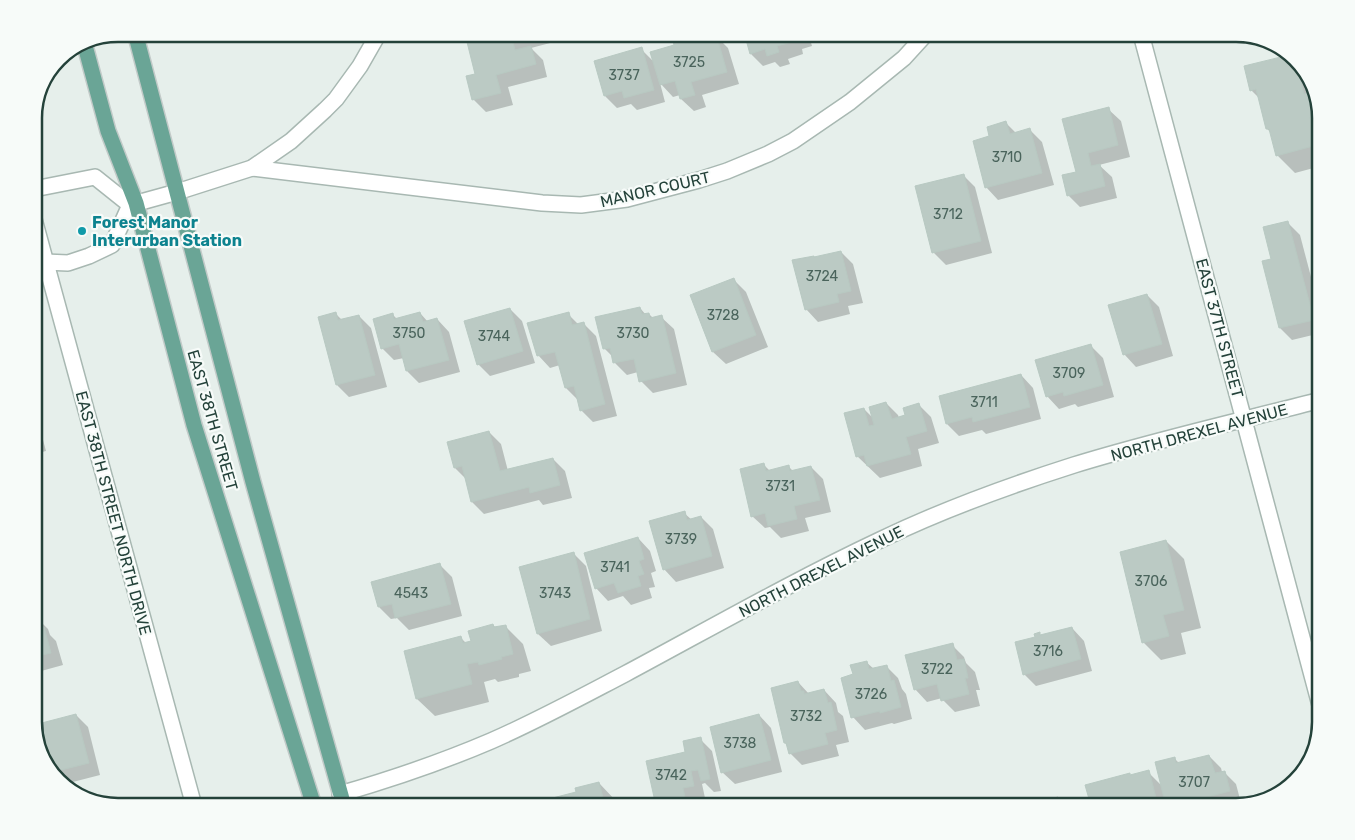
<svg xmlns="http://www.w3.org/2000/svg" width="1355" height="840" viewBox="0 0 1355 840" font-family="Rubik,sans-serif">
  <style>
    .shadow { fill: #0003 }
    .building { fill: #bbcac4; stroke: #b8c9c2 }
    .lines { fill: none; stroke-linecap: round; stroke-linejoin: round }
    .minor-casing { stroke: #a8b8b2; stroke-width: 18 }
    .primary-casing { stroke: #c2cac8; stroke-width: 18 }
    .minor { stroke: #fff; stroke-width: 15 }
    .primary { stroke: #6aa596; stroke-width: 15 }
    .culture-dot { fill: #0f9aa8; stroke: #f7fbf9; stroke-width: 2 }
    .labels { text-anchor: middle; stroke-width: 4.5; stroke-linejoin: round; paint-order: stroke }
    .number-label { font-size: 14px; fill: #4a645c }
    .street-label { font-size: 16px; fill: #24423a; stroke: #f7fbf9 }
    .culture-label { font-size: 16px; font-weight: bold; fill: #0d838f; stroke: #f7fbf9; text-anchor: start }
    .rim { fill: none; stroke: #24423a; stroke-width: 2.5 }
  </style>
  <rect width="100%" height="100%" fill="#e6efeb"/>
  <g class="shadow">
    <path d="M746,36H809L812,46L802,49L803,54L788,59L790,64L780,67L775,62L763,66L751,54Z"/>
    <path d="M673,37H717L728,48L739,84L702,95L706,107L694,111L681,99L680,95L673,97L660,83L665,102L637,110L631,104L617,108L605,96L641,49L654,62L676,46Z"/>
    <path d="M467,38H552L554,42L531,48L543,60L547,77L508,87L513,105L486,112L473,99L477,74Z"/>
    <path d="M1290,56L1310,76L1321,113V166L1295,173L1277,155L1272,133L1267,129L1259,98L1251,90L1245,67Z"/>
    <path d="M1108,109L1121,121L1130,157L1099,165L1112,177L1117,198L1080,207L1068,195L1077,173Z"/>
    <path d="M1006,123L1016,133L1030,130L1042,142L1054,185L998,200L986,187L991,137Z"/>
    <path d="M963,175L975,187L992,253L946,265L934,253L917,187Z"/>
    <path d="M1288,223L1300,235L1321,315V333L1292,340L1280,328L1272,260Z"/>
    <path d="M841,252L853,264L863,303L848,306L850,314L818,322L806,309L815,259Z"/>
    <path d="M734,280L746,292L768,347L726,364L713,352L692,296Z"/>
    <path d="M1147,295L1159,307L1173,356L1136,367L1124,354Z"/>
    <path d="M640,308L646,315L649,314L653,318L661,317L674,329L687,385L653,393L641,381L638,372L627,375L615,363L613,357L604,348Z"/>
    <path d="M510,309L522,321L535,363L490,376L478,364Z"/>
    <path d="M420,313L428,322L437,319L449,332L460,372L419,383L407,371L404,358L394,360L382,348L393,315L397,319Z"/>
    <path d="M336,314L342,320L359,316L371,328L387,387L349,397L337,385Z"/>
    <path d="M568,314L579,325L583,323L596,336L617,416L593,422L581,410L578,400L566,388L560,365L550,368L538,355Z"/>
    <path d="M1091,346L1103,358L1114,397L1078,407L1075,404L1059,409L1047,396Z"/>
    <path d="M1021,375L1033,388L1041,419L986,434L982,430L959,436L947,424Z"/>
    <path d="M886,403L898,415L899,418L906,416L919,405L931,417L939,443L918,449L922,466L880,478L857,456L864,409L873,418Z"/>
    <path d="M34,406L46,451L34,454Z"/>
    <path d="M489,432L501,444L508,471L553,459L565,471L572,498L543,505L539,500L484,514L472,502L466,479L455,468Z"/>
    <path d="M763,464L770,471L788,466L793,471L811,467L823,479L831,512L805,518L809,531L781,538L770,527L765,528L752,516Z"/>
    <path d="M684,513L692,520L701,517L713,529L724,568L676,582L664,569Z"/>
    <path d="M638,538L650,551L656,571L651,573L655,587L649,588L652,598L631,605L623,596L608,601L596,588Z"/>
    <path d="M1166,541L1184,559L1201,628L1181,633L1186,654L1161,660L1143,642Z"/>
    <path d="M574,554L586,566L602,631L551,646L538,634L521,568Z"/>
    <path d="M440,565L452,577L462,616L409,630L397,618L391,619L379,607Z"/>
    <path d="M36,617L48,629L50,635L56,641L63,665L34,673V618Z"/>
    <path d="M493,625L496,628L505,626L523,644L531,671L519,674V677L498,682L495,679L484,682L489,702L435,716L417,699L461,638L466,643L473,641Z"/>
    <path d="M1072,628L1084,641L1092,671L1036,686L1024,674L1037,638L1039,634L1041,636Z"/>
    <path d="M952,645L964,657L966,663L975,672L980,690H976L980,706L955,712L943,700L942,698L927,702L915,689Z"/>
    <path d="M866,662L874,669L886,666L898,678L902,689L906,694L912,719L894,724L892,723L865,730L853,717L854,675Z"/>
    <path d="M798,682L809,694L824,690L836,703L838,712L843,716L849,742L836,745L839,756L802,765L790,753L788,746L785,743Z"/>
    <path d="M76,715L88,727L100,775L65,784L45,764L34,726Z"/>
    <path d="M759,715L771,728L782,772L735,784L722,772Z"/>
    <path d="M700,739L712,751L721,791L714,792L705,783L702,784L705,798L694,800L696,806H658L648,762L686,753Z"/>
    <path d="M1209,756L1221,768L1222,772H1224L1236,784L1241,803L1231,806H1092L1087,786L1129,774L1132,776L1148,772L1162,786L1174,758L1180,764Z"/>
    <path d="M599,783L616,801L618,806H535V804L578,793Z"/>
    <path d="M1057,799L1065,806H1028Z"/>
  </g>
  <g class="building">
    <path d="M745,36H793L791,37L792,42L777,46L779,52L767,56L765,49L750,54Z"/>
    <path d="M672,37H704L705,38L717,37L727,72L691,82L695,95L680,99L675,81L660,85L650,52L674,45Z"/>
    <path d="M466,38H512L515,50L531,46L536,64L496,75L501,93L472,100L466,76L475,74Z"/>
    <path d="M642,47L654,90L624,98L622,91L604,96L594,61Z"/>
    <path d="M1289,55L1296,62L1304,94L1314,91L1321,114L1310,117L1317,145L1276,156L1269,129H1266L1256,89L1250,91L1244,66Z"/>
    <path d="M1109,107L1118,145L1088,153L1091,166L1100,164L1105,186L1067,196L1062,175L1076,172L1062,119Z"/>
    <path d="M1006,121L1010,134L1030,128L1042,173L985,188L973,141L989,136L987,127Z"/>
    <path d="M964,174L981,241L932,253L915,186Z"/>
    <path d="M1288,221L1314,320L1279,328L1262,261L1271,259L1263,227Z"/>
    <path d="M841,251L851,291L837,294L839,302L805,310L792,260L814,256V257Z"/>
    <path d="M1321,258V286L1314,260Z"/>
    <path d="M734,278L756,335L712,352L690,295Z"/>
    <path d="M1147,294L1162,344L1123,355L1108,305Z"/>
    <path d="M640,307L642,314L649,313L650,318L662,315L676,373L639,382L634,359L613,363L610,348L603,349L595,317Z"/>
    <path d="M510,308L523,351L477,365L464,321Z"/>
    <path d="M336,312L338,320L359,315L375,375L336,385L318,317Z"/>
    <path d="M420,312L423,322L437,318L449,360L406,371L399,344L381,349L373,319L393,313L394,319Z"/>
    <path d="M569,312L572,325L584,322L605,404L580,411L574,386L565,388L555,352L537,356L527,323Z"/>
    <path d="M1091,344L1103,385L1064,396L1063,392L1046,397L1035,360Z"/>
    <path d="M1021,374L1030,407L973,422L972,417L946,424L939,396Z"/>
    <path d="M886,402L892,419L905,415L903,408L919,403L927,431L906,437L911,454L867,466L864,455L856,457L844,413L864,408L869,426L874,425L869,407Z"/>
    <path d="M489,431L500,471L553,458L560,485L530,493L529,487L471,502L462,466L454,468L447,442Z"/>
    <path d="M764,463L766,471L789,465L790,471L811,466L820,500L794,506L797,519L768,526L765,513L751,517L740,469Z"/>
    <path d="M685,511L687,520L701,516L712,556L663,570L649,521Z"/>
    <path d="M638,537L644,559L639,561L644,574L638,576L641,586L618,593L614,583L595,589L584,553Z"/>
    <path d="M1166,540L1184,610L1163,615L1169,636L1142,643L1120,552Z"/>
    <path d="M574,552L590,619L537,634L519,567Z"/>
    <path d="M440,563L451,604L395,618L392,604L378,607L371,582Z"/>
    <path d="M34,616H36L40,629L44,627L51,653L34,657Z"/>
    <path d="M493,624L494,627L506,625L513,654L501,657L502,659L479,665L478,662L467,664L472,684L416,699L404,651L461,636L463,643L471,641L468,631Z"/>
    <path d="M1072,627L1081,659L1023,675L1015,642L1035,637L1034,634L1040,632V635Z"/>
    <path d="M953,643L957,660L964,659L968,678H965L969,694L941,701L937,684L914,690L905,655Z"/>
    <path d="M867,661L869,669L887,665L891,681L894,680L901,707L880,713V711L851,718L841,678L853,674L850,665Z"/>
    <path d="M798,681L801,691H804V694L824,689L828,703L831,702L837,730L825,733L828,744L789,754L786,743H784L771,688Z"/>
    <path d="M76,714L89,763L53,772L45,764L34,725Z"/>
    <path d="M759,714L771,760L721,773L710,727Z"/>
    <path d="M701,737L710,779L701,781L698,770L691,771L694,786L683,788L687,806H656L646,761L685,752L683,741Z"/>
    <path d="M1209,755L1215,773L1225,771L1230,791L1174,806H1166L1155,762L1175,757L1176,763Z"/>
    <path d="M1149,770L1157,802L1141,806H1091L1085,785L1130,773V775Z"/>
    <path d="M599,782L605,806H534L533,803L576,792L575,788Z"/>
    <path d="M1058,797L1060,806H1023Z"/>
  </g>
  <g class="lines">
    <defs>
      <g id="minor">
        <path d="M1141,34L1321,709"/>
        <path d="M252,168L542,203L581,205L627,199L699,180L727,171L768,154L793,141L850,102L904,58L925,35"/>
        <path d="M34,189L95,177L130,205"/>
        <path d="M34,219L194,806"/>
        <path d="M34,265L45,262L68,263L89,256L112,245L130,205L177,192L252,168L291,141L325,110L336,99L360,66L376,38"/>
        <path d="M340,794C392,779 442,762 491,741C537,721 581,697 625,674C709,629 793,581 880,540C942,510 1008,486 1074,465C1155,440 1239,421 1321,400"/>
        <path d="M303,806L313,803"/>
      </g>
      <g id="primary">
        <path d="M137,40L253,482L344,806"/>
        <path d="M84,42L108,131L136,203L194,425L314,806"/>
      </g>
    </defs>
    <use href="#minor" class="minor-casing"/>
    <use href="#primary" class="primary-casing"/>
    <use href="#minor" class="minor"/>
    <use href="#primary" class="primary"/>
  </g>
  <circle class="culture-dot" cx="82" cy="231" r="5"/>
  <g class="labels">
    <g class="number-label">
      <text x="689" y="67">3725</text>
      <text x="624" y="80">3737</text>
      <text x="1007" y="162">3710</text>
      <text x="948" y="219">3712</text>
      <text x="822" y="281">3724</text>
      <text x="723" y="320">3728</text>
      <text x="409" y="338">3750</text>
      <text x="633" y="338">3730</text>
      <text x="494" y="341">3744</text>
      <text x="1069" y="378">3709</text>
      <text x="984" y="407">3711</text>
      <text x="780" y="491">3731</text>
      <text x="681" y="544">3739</text>
      <text x="615" y="572">3741</text>
      <text x="1151" y="586">3706</text>
      <text x="411" y="598">4543</text>
      <text x="555" y="598">3743</text>
      <text x="1048" y="656">3716</text>
      <text x="937" y="674">3722</text>
      <text x="871" y="699">3726</text>
      <text x="806" y="721">3732</text>
      <text x="740" y="748">3738</text>
      <text x="671" y="780">3742</text>
      <text x="1194" y="787">3707</text>
    </g>
    <g class="street-label">
      <text transform="translate(655 189) rotate(-13)" y="6">MANOR COURT</text>
      <text transform="translate(1220 328) rotate(75)" y="6">EAST 37TH STREET</text>
      <text transform="translate(213 420) rotate(74)" y="6">EAST 38TH STREET</text>
      <text transform="translate(1199 432) rotate(-15)" y="6">NORTH DREXEL AVENUE</text>
      <text transform="translate(114 513) rotate(75)" y="6">EAST 38TH STREET NORTH DRIVE</text>
      <text transform="translate(821 571) rotate(-27)" y="6">NORTH DREXEL AVENUE</text>
    </g>
    <g class="culture-label">
      <text x="92" y="228">Forest Manor<tspan x="92" dy="18">Interurban Station</tspan></text>
    </g>
  </g>
  <path d="M0 0H1355V840H0ZM118 42H1236A76 76 0 0 1 1312 118V722A76 76 0 0 1 1236 798H118A76 76 0 0 1 42 722V118A76 76 0 0 1 118 42Z" fill="#f7fbf9" fill-rule="evenodd"/>
  <path class="rim" d="M118 42H1236A76 76 0 0 1 1312 118V722A76 76 0 0 1 1236 798H118A76 76 0 0 1 42 722V118A76 76 0 0 1 118 42Z"/>
</svg>
